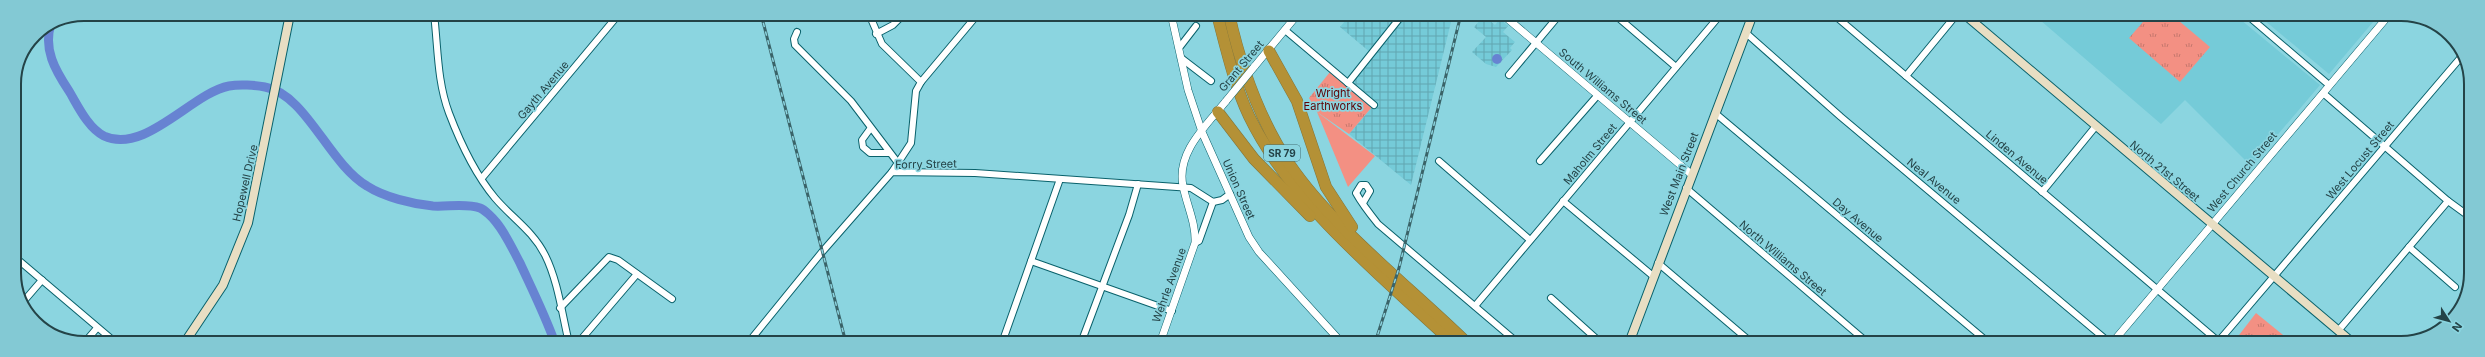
<svg xmlns="http://www.w3.org/2000/svg" width="2485" height="357" viewBox="0 0 2485 357" font-family="Inter,sans-serif">
  <style>
    .built { fill: #75cbd8 }
    .industrial { fill: url(#industrial-grid) }
    .grass { fill: #f39083 }
    .park { fill: url(#park-tufts) }
    .water { fill: url(#water-ripples) }
    .lines { fill: none; stroke-linecap: round; stroke-linejoin: round }
    .river { stroke: #6783d2; stroke-width: 9 }
    .minor-casing { stroke: #09616b; stroke-width: 8 }
    .tertiary-casing { stroke: #09616b; stroke-width: 8 }
    .secondary-casing { stroke: #09616b; stroke-width: 10 }
    .motorway-casing { stroke: #82763c; stroke-width: 12 }
    .minor { stroke: #fff; stroke-width: 6 }
    .tertiary { stroke: #fff; stroke-width: 7 }
    .secondary { stroke: #e8dec3; stroke-width: 8 }
    .motorway { stroke: #b49136; stroke-width: 11 }
    .rail-casing { stroke: #3a6368; stroke-width: 3 }
    .rail { stroke: #8bd5e0; stroke-width: 1.5; stroke-dasharray: 4.5; stroke-linecap: butt }
    .tertiary-bridge-casing { stroke: #09616b; stroke-width: 8; stroke-linecap: butt }
    .tertiary-bridge { stroke: #fff; stroke-width: 7 }
    .labels { text-anchor: middle; stroke-width: 3.5; stroke-linejoin: round; paint-order: stroke }
    .shield { fill: #8bd5e0; stroke: #436f75; stroke-width: 1 }
    .shield-label { font-size: 10px; font-weight: bold; fill: #244347 }
    .street-label { font-size: 11px; fill: #244347; stroke: #8bd5e0 }
    .park-label { font-size: 11px; fill: #5f0204; stroke: #8bd5e0 }
    .rim { fill: none; stroke: #244347; stroke-width: 2 }
  </style>
  <defs>
    <pattern id="industrial-grid" width="8" height="8" patternUnits="userSpaceOnUse"><rect width="8" height="8" fill="#75cbd8"/><path d="M0 4h8M4 0v8" fill="none" stroke="#60a6b1"/></pattern>
    <pattern id="park-tufts" width="24" height="20" patternUnits="userSpaceOnUse"><rect width="24" height="20" fill="#f39083"/><path d="M3 7l-1-3M5 7V3M7 7l1-3M15 17l-1-3M17 17v-4M19 17l1-3" fill="none" stroke="#c5776d"/></pattern>
    <pattern id="water-ripples" width="26" height="14" patternUnits="userSpaceOnUse"><rect width="26" height="14" fill="#6783d2"/><path d="M2 4q2-2 4 0t4 0M15 11q2-2 4 0t4 0" fill="none" stroke="#556dac"/></pattern>
  </defs>
  <rect width="100%" height="100%" fill="#8bd5e0"/>
  <g class="built">
    <path d="M2033,14L2235,15L2320,85L2251,166L2185,100L2161,124Z"/>
    <path d="M2258,15H2379L2329,74Z"/>
  </g>
  <g class="industrial">
    <path d="M1351,14H1447L1452,18L1411,185L1349,134L1374,105L1348,83L1371,53L1340,27Z"/>
    <path d="M1482,18L1486,21L1488,19L1495,25L1500,19L1508,26L1503,32L1515,42L1510,48L1512,50L1496,67L1486,64L1472,52L1486,37L1474,27Z"/>
  </g>
  <path class="grass" d="M1317,112L1375,156L1348,187Z"/>
  <g class="park">
    <path d="M2149,15H2172L2210,47L2180,82L2129,38Z"/>
    <path d="M1330,72L1372,107L1349,134L1317,112L1309,98Z"/>
    <path d="M2256,313L2293,343H2239L2236,339Z"/>
    <path d="M2338,336L2346,343H2324Z"/>
  </g>
  <circle class="water" cx="1497" cy="59" r="5"/>
  <g class="lines">
    <path class="river" d="M51,24C43,49 55,70 69,91C78,106 88,128 104,136C145,155 192,93 229,86C239,84 255,85 265,87C306,94 329,164 367,186C384,197 412,204 433,206C447,207 466,203 480,208C485,210 493,218 496,222C506,234 513,250 520,263C532,289 545,315 555,343"/>
    <defs>
      <g id="minor">
        <path d="M434,14C438,47 437,81 449,113C460,142 475,174 495,198C512,218 533,231 545,255C558,281 562,314 569,343"/>
        <path d="M869,14L882,44L921,82"/>
        <path d="M1614,14L1676,67"/>
        <path d="M1833,14L2218,341"/>
        <path d="M2247,15L2329,85"/>
        <path d="M1285,30L1374,105"/>
        <path d="M797,32L794,39L795,45L851,101L898,163"/>
        <path d="M1746,33L1841,117L2110,343"/>
        <path d="M876,34L893,25L904,14"/>
        <path d="M1179,48L1196,26"/>
        <path d="M1181,58L1211,81"/>
        <path d="M1509,75L1560,14"/>
        <path d="M1906,76L1957,14"/>
        <path d="M1348,83L1403,14"/>
        <path d="M2323,93L2448,201L2470,217"/>
        <path d="M1715,113L1989,343"/>
        <path d="M870,129L862,140L863,147L870,153H889"/>
        <path d="M1439,161L1530,240"/>
        <path d="M1540,161L1597,96"/>
        <path d="M892,172L911,143L916,91L921,82L978,14"/>
        <path d="M482,178L619,14"/>
        <path d="M1686,188L1868,343"/>
        <path d="M2042,192L2096,126"/>
        <path d="M1563,201L1653,276"/>
        <path d="M1363,203L1370,191L1366,185H1361L1356,193C1362,204 1370,214 1378,224L1518,343"/>
        <path d="M1195,243L1199,241L1213,202"/>
        <path d="M2409,247L2455,287"/>
        <path d="M16,258L115,342"/>
        <path d="M1031,261L1172,311"/>
        <path d="M1658,263L1752,343"/>
        <path d="M1551,298L1601,343"/>
        <path d="M23,302L42,280"/>
        <path d="M1475,306L1721,14"/>
        <path d="M560,308L609,257L618,260L672,299"/>
        <path d="M2338,331L2448,201"/>
        <path d="M1631,336L1639,343"/>
        <path d="M85,342L97,328"/>
        <path d="M578,343L637,274"/>
        <path d="M748,343L822,252L892,172L975,173L1191,188L1213,202L1222,200L1230,194"/>
        <path d="M1002,343L1060,179"/>
        <path d="M1081,343L1129,215L1138,184"/>
        <path d="M2217,343L2462,56"/>
      </g>
      <g id="tertiary">
        <path d="M1171,14L1188,90L1202,132L1249,237L1259,252L1342,343"/>
        <path d="M1502,14L1691,174"/>
        <path d="M1254,67L1298,14"/>
        <path d="M1160,343L1195,243C1196,223 1187,206 1183,186C1176,152 1207,125 1226,101"/>
        <path d="M2112,343L2389,15"/>
      </g>
      <g id="secondary">
        <path d="M1964,14L2353,343"/>
        <path d="M185,342L223,285L248,223L290,14"/>
        <path d="M1629,343L1753,14"/>
      </g>
      <g id="motorway">
        <path d="M1217,14C1226,48 1234,84 1249,116C1292,205 1382,276 1453,343"/>
        <path d="M1229,14C1241,68 1259,119 1290,165C1334,229 1411,288 1467,343"/>
        <path d="M1269,51L1297,101L1326,187L1352,227"/>
        <path d="M1218,112L1254,159L1310,216"/>
      </g>
    </defs>
    <use href="#minor" class="minor-casing"/>
    <use href="#tertiary" class="tertiary-casing"/>
    <use href="#secondary" class="secondary-casing"/>
    <use href="#motorway" class="motorway-casing"/>
    <use href="#minor" class="minor"/>
    <use href="#tertiary" class="tertiary"/>
    <use href="#secondary" class="secondary"/>
    <use href="#motorway" class="motorway"/>
    <defs>
      <g id="rail">
        <path d="M761,14L846,343"/>
        <path d="M1375,343L1399,268L1461,14"/>
      </g>
    </defs>
    <use href="#rail" class="rail-casing"/>
    <use href="#rail" class="rail"/>
    <defs>
      <path id="tertiary-bridge" d="M1226,101L1254,67"/>
    </defs>
    <use href="#tertiary-bridge" class="tertiary-bridge-casing"/>
    <use href="#tertiary-bridge" class="tertiary-bridge"/>
  </g>
  <g class="labels">
    <rect class="shield" x="1264" y="145" width="36" height="16" rx="3"/>
    <g class="shield-label">
      <text x="1282" y="157">SR 79</text>
    </g>
    <g class="street-label">
      <text transform="translate(1241 66) rotate(-50)" y="4">Grant Street</text>
      <text transform="translate(1603 86) rotate(40)" y="4">South Williams Street</text>
      <text transform="translate(543 90) rotate(-50)" y="4">Gayth Avenue</text>
      <text transform="translate(1590 154) rotate(-50)" y="4">Maholm Street</text>
      <text transform="translate(2017 157) rotate(40)" y="4">Linden Avenue</text>
      <text transform="translate(2360 160) rotate(-50)" y="4">West Locust Street</text>
      <text transform="translate(926 164) rotate(-1)" y="4">Forry Street</text>
      <text transform="translate(2165 171) rotate(40)" y="4">North 21st Street</text>
      <text transform="translate(2242 172) rotate(-50)" y="4">West Church Street</text>
      <text transform="translate(1679 174) rotate(-69)" y="4">West Main Street</text>
      <text transform="translate(1934 181) rotate(39)" y="4">Neal Avenue</text>
      <text transform="translate(245 183) rotate(-77)" y="4">Hopewell Drive</text>
      <text transform="translate(1239 189) rotate(66)" y="4">Union Street</text>
      <text transform="translate(1858 220) rotate(40)" y="4">Day Avenue</text>
      <text transform="translate(1783 258) rotate(40)" y="4">North Williams Street</text>
      <text transform="translate(1169 285) rotate(-70)" y="4">Wehrle Avenue</text>
    </g>
    <g class="park-label">
      <text x="1333" y="97">Wright<tspan x="1333" dy="13">Earthworks</tspan></text>
    </g>
  </g>
  <path d="M0 0H2485V357H0ZM84 21H2401A63 63 0 0 1 2464 84V273A63 63 0 0 1 2401 336H84A63 63 0 0 1 21 273V84A63 63 0 0 1 84 21Z" fill="#83c9d4" fill-rule="evenodd"/>
  <path class="rim" d="M84 21H2401A63 63 0 0 1 2464 84V273A63 63 0 0 1 2401 336H84A63 63 0 0 1 21 273V84A63 63 0 0 1 84 21Z"/>
  <g transform="translate(2449 321) rotate(126)" stroke="#8bd5e0" stroke-width="3" paint-order="stroke">
  <path d="M0-3L7 15L0 10L-7 15Z" fill="#244347"/>
  <text y="-6" font-size="11" font-weight="bold" text-anchor="middle" fill="#244347">N</text>
  </g>
</svg>
